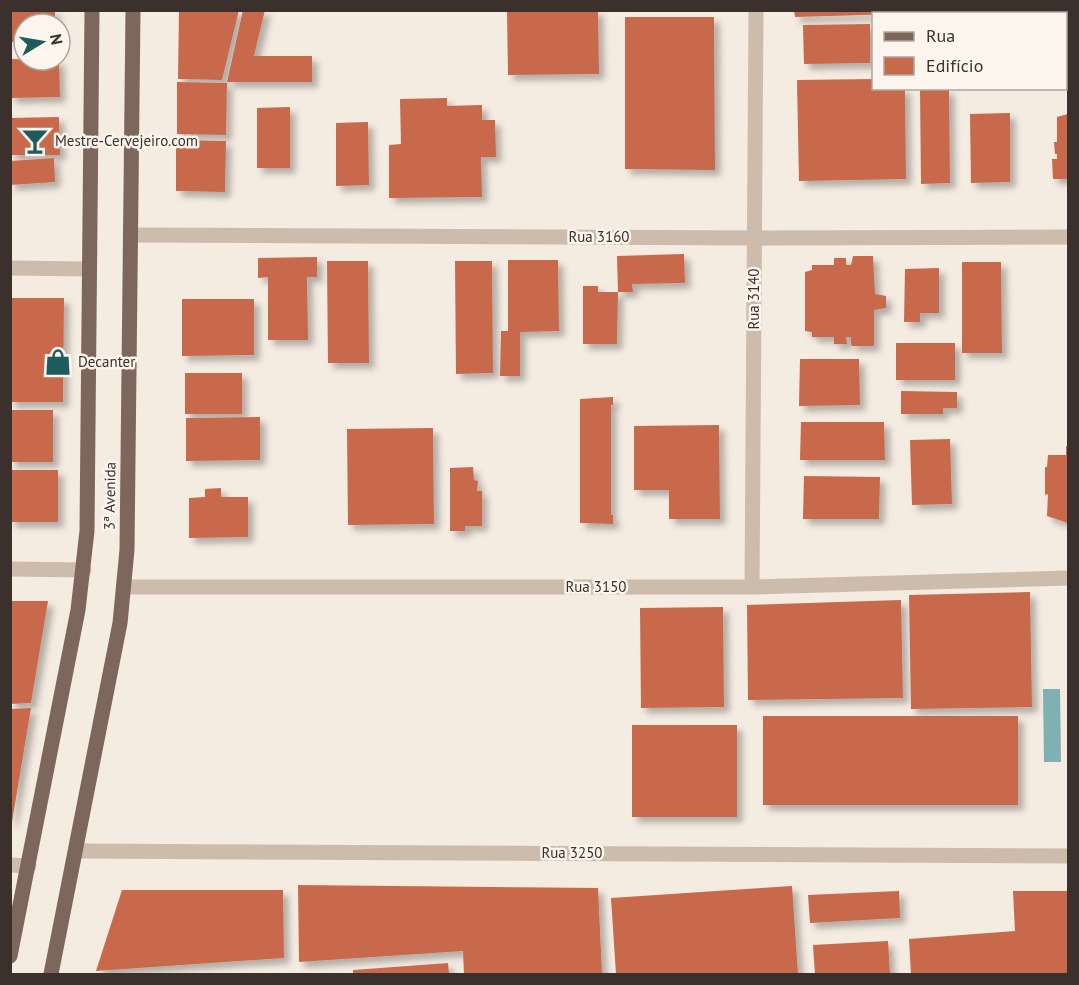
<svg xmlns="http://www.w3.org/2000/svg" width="1079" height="985" viewBox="0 0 1079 985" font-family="'PT Sans',sans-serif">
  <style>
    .water { fill: #7fb0b2 }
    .building { fill: #c8694b; filter: url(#shadow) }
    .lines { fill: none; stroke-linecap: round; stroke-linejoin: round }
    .street { stroke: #cdbbac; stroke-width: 15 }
    .primary { stroke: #7d675c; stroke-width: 15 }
    .labels { text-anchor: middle; stroke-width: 5; stroke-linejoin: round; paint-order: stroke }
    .poi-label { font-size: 15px; fill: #3b302b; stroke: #fbf5ee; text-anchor: start }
    .street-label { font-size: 15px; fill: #3b302b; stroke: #fbf5ee }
  </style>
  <defs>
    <filter id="shadow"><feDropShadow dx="5.5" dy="5.5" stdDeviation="3" flood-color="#0004"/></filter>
  </defs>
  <rect width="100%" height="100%" fill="#f4ebe1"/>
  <path class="water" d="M1043,689H1060L1061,762H1044Z"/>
  <g class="building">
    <path d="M10,10H55V24H24V42H10Z"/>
    <path d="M179,10H239L222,80L178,79Z"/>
    <path d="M243,10H265L254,56H312V82H227Z"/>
    <path d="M507,10H598L599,74L508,75Z"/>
    <path d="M794,10H897V14L795,17Z"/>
    <rect x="910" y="10" width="42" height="4"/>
    <path d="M625,17H714L715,170L625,169Z"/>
    <path d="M870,24V63L804,64L803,25Z"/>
    <rect x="1066" y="56" width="2" height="20"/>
    <path d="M10,59L59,60L60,97L10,98Z"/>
    <path d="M874,79V88H905L906,179L799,181L797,80Z"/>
    <path d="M177,82L227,83L226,135L177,134Z"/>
    <path d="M920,89H949L950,183L921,184Z"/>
    <path d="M447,98V106L482,105V120H495L496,157H481L482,197L389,198V145L401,144L400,99Z"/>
    <path d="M290,107V168H257V108Z"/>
    <path d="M1010,113V182L971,183L970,114Z"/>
    <path d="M1068,114V179H1053L1052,159H1057V154H1055L1054,142H1057V117Z"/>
    <path d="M59,117L60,155H10V118Z"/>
    <path d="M368,122L369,185L336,186V123Z"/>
    <path d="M176,140L226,141L225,192L176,191Z"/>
    <path d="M54,158L55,182L10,185V161Z"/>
    <path d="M684,254L685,283L632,284L633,292H618L617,344H583V286H598V292H618L617,256Z"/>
    <path d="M853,256H873L875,294L886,296V308L874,310V345L873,346H853L851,345V337H846L847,344H834V337H812V332L805,331V272L812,270V265H834V258H846V265H851Z"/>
    <path d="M317,257V277H307L308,340H268V277L258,278V258Z"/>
    <path d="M508,260H558L559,331L520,332V376H500L501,331H508Z"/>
    <path d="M327,261H368L369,363H328Z"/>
    <path d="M455,261H492L493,373L456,374Z"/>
    <path d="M962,262H1001L1002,353H962Z"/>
    <path d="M939,268V313H920V322H904L905,269Z"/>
    <path d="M10,298H64L63,402H10Z"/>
    <path d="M182,299H254V355L182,356Z"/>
    <rect x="896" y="343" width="59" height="37"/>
    <path d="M800,359H859L860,405L799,406Z"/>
    <rect x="185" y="373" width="57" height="41"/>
    <path d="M901,391L957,392V408H943V414H901Z"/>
    <path d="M613,397V405H611V515H613V524L580,523V399Z"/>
    <rect x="10" y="410" width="43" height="52"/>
    <path d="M260,417V460L186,461V418Z"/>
    <path d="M801,422H884L885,460H800Z"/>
    <path d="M719,425L720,519H669V490H634V426Z"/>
    <path d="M433,428L434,524L348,525L347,429Z"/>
    <path d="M950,439L952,504L912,505L910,440Z"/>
    <path d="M1066,446H1068V523L1047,516L1048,494L1045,495V467H1047L1048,455H1066Z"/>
    <path d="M473,467L474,480L478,481L477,491H482V526H465V531H450V468Z"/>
    <rect x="10" y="470" width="48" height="52"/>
    <path d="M804,476L880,477L879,519H803Z"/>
    <path d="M221,488V497H248V537L189,538V498L205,497V489Z"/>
    <path d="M1030,592L1032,707L911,709L909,595Z"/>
    <path d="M901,600L903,698L748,700L747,605Z"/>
    <path d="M10,601H48L31,703L10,704Z"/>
    <path d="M723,607L724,707L641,708L640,608Z"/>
    <path d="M31,708L12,822H10V709Z"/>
    <rect x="763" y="716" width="255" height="89"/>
    <rect x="632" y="725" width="105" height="92"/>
    <path d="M298,885L598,888L602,974H464L463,951L299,962Z"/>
    <path d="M792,886L798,974H616L611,898Z"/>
    <path d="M122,890H283L284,958L96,971Z"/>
    <path d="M899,891L900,918L810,923L808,895Z"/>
    <path d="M1013,891H1068V974H911L909,939L1015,931Z"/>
    <path d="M888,941L890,974H815L813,945Z"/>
    <path d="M448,963L449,974H353V970Z"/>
  </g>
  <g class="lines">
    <g class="street">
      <path d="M130,235L754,238L1068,237"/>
      <path d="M10,268L89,269"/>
      <path d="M10,569L84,570"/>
      <path d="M124,587H752L1068,578"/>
      <path d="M752,587L756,10"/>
      <path d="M76,851L1068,856"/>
      <path d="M10,865L29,866"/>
    </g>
    <g class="primary">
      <path d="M10,956L78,610L87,531L92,10"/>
      <path d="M51,974L120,623L127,550L133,10"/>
    </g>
  </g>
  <defs>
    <symbol id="bar-bare" viewBox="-9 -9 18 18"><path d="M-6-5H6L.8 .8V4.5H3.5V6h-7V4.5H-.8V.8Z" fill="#1f5a5e" stroke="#fbf5ee" stroke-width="2.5" paint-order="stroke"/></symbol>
    <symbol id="shop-bare" viewBox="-9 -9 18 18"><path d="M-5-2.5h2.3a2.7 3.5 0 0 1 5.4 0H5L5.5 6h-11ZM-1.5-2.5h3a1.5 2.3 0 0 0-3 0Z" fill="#1f5a5e" stroke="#fbf5ee" stroke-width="2.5" paint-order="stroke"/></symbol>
  </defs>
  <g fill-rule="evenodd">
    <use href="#bar-bare" x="16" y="122" width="38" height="38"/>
    <use href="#shop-bare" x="39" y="343" width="38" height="38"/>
  </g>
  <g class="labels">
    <g class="poi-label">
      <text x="55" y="146">Mestre-Cervejeiro.com</text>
      <text x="78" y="367">Decanter</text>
    </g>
    <g class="street-label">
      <text x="599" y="242">Rua 3160</text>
      <text transform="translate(754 299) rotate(-90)" y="5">Rua 3140</text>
      <text transform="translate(110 496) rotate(-89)" y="5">3ª Avenida</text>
      <text x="596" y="592">Rua 3150</text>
      <text x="572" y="858">Rua 3250</text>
    </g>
  </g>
  <rect width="1079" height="985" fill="none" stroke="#3b302b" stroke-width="24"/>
  <rect x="872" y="12" width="195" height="78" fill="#fbf5ee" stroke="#aea6a0" stroke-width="1.5"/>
  <rect x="884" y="32" width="30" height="9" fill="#7d675c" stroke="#aea6a0" stroke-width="1.5"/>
  <text x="926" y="42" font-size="18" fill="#3b302b">Rua</text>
  <rect x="884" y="57" width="30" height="18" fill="#c8694b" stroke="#aea6a0" stroke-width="1.5"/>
  <text x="926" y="72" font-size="18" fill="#3b302b">Edifício</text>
  <g transform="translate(42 42) rotate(79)"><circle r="28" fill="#fbf5ee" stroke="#aea6a0" stroke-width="1.5"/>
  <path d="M0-4.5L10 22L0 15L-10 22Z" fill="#1f5a5e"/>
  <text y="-9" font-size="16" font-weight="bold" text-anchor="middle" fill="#3b302b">N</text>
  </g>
</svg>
